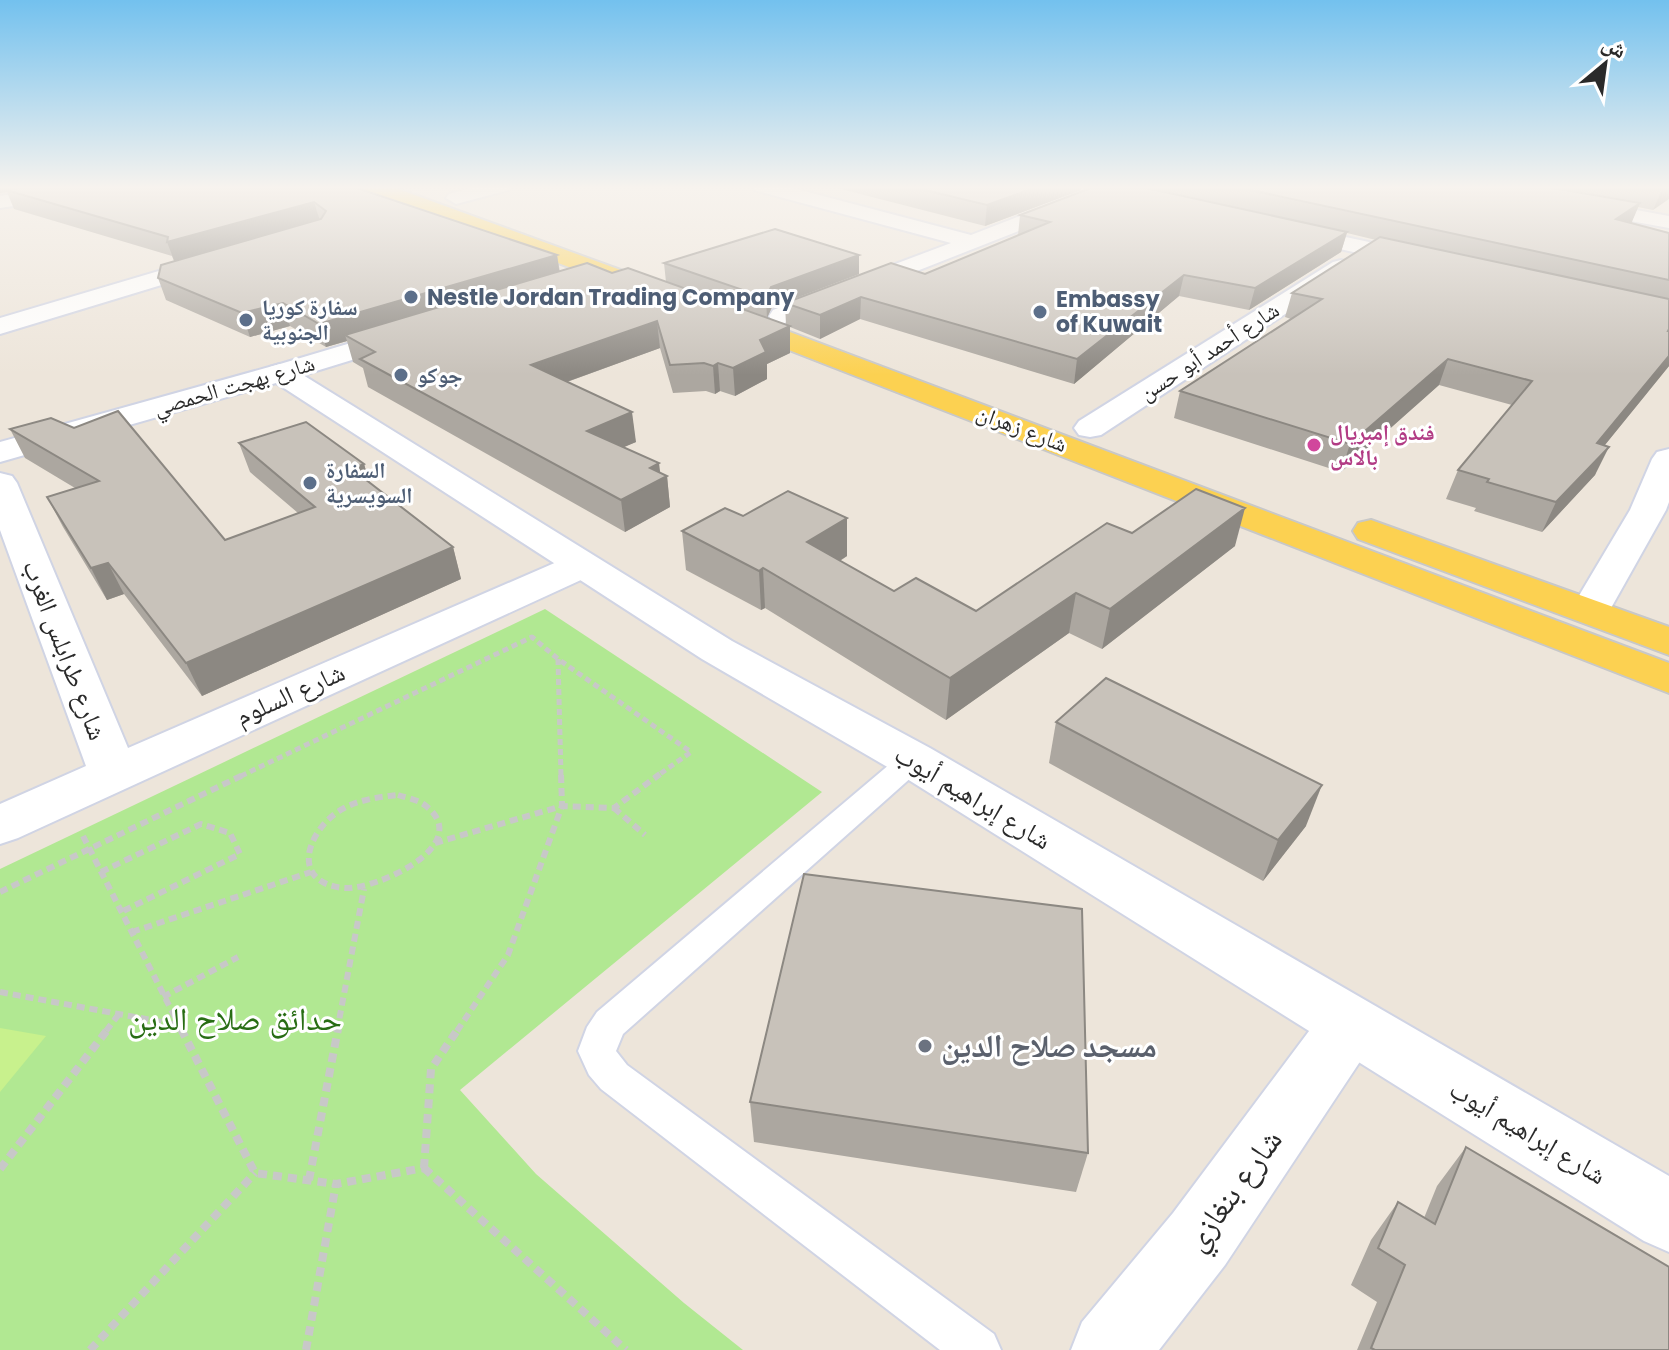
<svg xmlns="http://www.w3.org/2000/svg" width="1669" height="1350" viewBox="0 0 1669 1350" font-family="Poppins,'Noto Naskh Arabic',sans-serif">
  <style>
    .green { fill: #b1e892 }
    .pitch { fill: #c8f18d }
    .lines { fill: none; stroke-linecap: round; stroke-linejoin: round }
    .service-casing { stroke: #d0d4e4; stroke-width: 4 }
    .minor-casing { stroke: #d0d4e4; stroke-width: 4 }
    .tertiary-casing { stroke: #d0d4e4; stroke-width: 4 }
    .primary-casing { stroke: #c8c8c8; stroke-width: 4 }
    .path-far2 { stroke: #c8c8c8; stroke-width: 5; stroke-dasharray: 6 4; stroke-linecap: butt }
    .path-far1 { stroke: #c8c8c8; stroke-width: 6; stroke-dasharray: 8 5; stroke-linecap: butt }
    .path { stroke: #c8c8c8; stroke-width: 8; stroke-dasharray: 9 6; stroke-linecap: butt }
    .service { fill: #fff; fill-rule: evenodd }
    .minor { fill: #fff; fill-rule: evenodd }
    .tertiary { fill: #fff; fill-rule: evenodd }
    .primary { fill: #fcd151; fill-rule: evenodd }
    .wall { fill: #aca7a0 }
    .shaded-wall { fill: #8c8882 }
    .building { fill: #c8c2ba; stroke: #8c8882; stroke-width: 2 }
    .service-dot { fill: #5c6f8a; stroke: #fff; stroke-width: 3 }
    .hotel-dot { fill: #d1479c; stroke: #fff; stroke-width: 3 }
    .worship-dot { fill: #6b7280; stroke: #fff; stroke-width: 3 }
    .labels { text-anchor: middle; stroke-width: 6; stroke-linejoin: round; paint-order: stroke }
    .far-service-label { font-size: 22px; font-weight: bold; fill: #4e5e75; stroke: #fff; text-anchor: start }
    .far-street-label { font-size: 22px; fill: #2a2a2a; stroke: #fff }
    .far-hotel-label { font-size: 22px; font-weight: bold; fill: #b23c85; stroke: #fff; text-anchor: start }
    .street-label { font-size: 26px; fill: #2a2a2a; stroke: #fff }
    .near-park-label { font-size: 32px; fill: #286d14; stroke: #fff }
    .near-worship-label { font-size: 32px; font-weight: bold; fill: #5b616d; stroke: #fff; text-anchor: start }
    .near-street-label { font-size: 32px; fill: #2a2a2a; stroke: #fff }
  </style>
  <rect width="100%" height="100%" fill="#ede5da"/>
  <path class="green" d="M545,609L822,792L460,1090L536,1174L684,1303L743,1350H0V869Z"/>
  <path class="pitch" d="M0,1028L46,1036L0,1092Z"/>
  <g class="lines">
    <defs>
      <path id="service" d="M913,750L923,753L927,760L923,767L623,1034L616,1051L627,1065L994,1334L1001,1350H940L601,1089L589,1075L578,1051L587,1027L597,1012L903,753Z"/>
      <g id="minor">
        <path d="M64,186H114L105,192L0,208V196Z"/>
        <path d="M478,186H511L509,190L456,204L446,198L449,194Z"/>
        <path d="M752,186H785L971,235L1098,186H1125L1123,190L782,324L773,322L769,316L773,310L951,243L754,190Z"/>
        <path d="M1462,186H1505L1669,216V228L1471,192Z"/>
        <path d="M1285,224L1425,254L1433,256L1437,261L1433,266L1425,268L1277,235L1274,230L1277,225Z"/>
        <path d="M216,254L224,256L228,261L224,266L0,334V318Z"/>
        <path d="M1341,260L1349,262L1353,267L1349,272L1101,435L1090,437L1079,435L1074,428L1079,421L1333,262Z"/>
        <path d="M280,364L290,367L294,373L290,379L0,462V442Z"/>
        <path d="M1669,449V502L1666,510L1611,608L1597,611L1583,608L1577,599L1630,510L1652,459L1657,452Z"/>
        <path d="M0,473L12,476L17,483L128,748L566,558L580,554L594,558L599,566L594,574L18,838L0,844V804L86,766L0,530Z"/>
        <path d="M1349,999L1371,1007L1380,1026L1371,1045L1225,1265L1159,1350H1071L1082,1322L1173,1213L1327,1007Z"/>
      </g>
      <path id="tertiary" d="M408,326L417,328L421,334L417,340L303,375L732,641L930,748L1669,1176V1252L1644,1241L896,772L702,659L270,379L266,373L270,367Z"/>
      <g id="primary">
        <path d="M362,186H390L648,280L651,285L648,290H630L364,190Z"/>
        <path d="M734,311L1669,663V693L725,325L721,319L725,313Z"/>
        <path d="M1371,520L1669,627V655L1358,539L1353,531L1358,523Z"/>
      </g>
    </defs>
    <use href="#service" class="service-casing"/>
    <use href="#minor" class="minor-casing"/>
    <use href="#tertiary" class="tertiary-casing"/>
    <use href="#primary" class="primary-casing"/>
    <g class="path-far2">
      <path d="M558,659L561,776"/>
      <path d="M241,776L532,637L558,659L691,752L657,776"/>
    </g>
    <g class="path-far1">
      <path d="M398,795C407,798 419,800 426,806C475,845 377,890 344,888C290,883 306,833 339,811C356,800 378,797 398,795Z"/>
      <path d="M614,808L645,835"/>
      <path d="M83,836L182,1031"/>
      <path d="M435,843L562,806L614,808L660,774"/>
      <path d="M101,872L201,824L230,833L240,854L121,912"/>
      <path d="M0,892L245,774"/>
      <path d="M132,932L311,872"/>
      <path d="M0,992L178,1025"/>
      <path d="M163,997L238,957"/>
      <path d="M106,1031L119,1014"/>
      <path d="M337,1031L364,889"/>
      <path d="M457,1031L508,955L562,806L561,774"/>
    </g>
    <g class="path">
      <path d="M181,1029L255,1173L336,1184L424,1168"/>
      <path d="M424,1168L431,1069L458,1029"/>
      <path d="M424,1168L626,1350"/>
      <path d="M0,1169L108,1029"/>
      <path d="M309,1180L338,1029"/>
      <path d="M90,1350L255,1173"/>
      <path d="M306,1350L336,1184"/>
    </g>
    <use href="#service" class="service"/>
    <use href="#minor" class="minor"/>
    <use href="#tertiary" class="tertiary"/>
    <use href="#primary" class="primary"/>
  </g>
  <g class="wall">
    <path d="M0,186H351L557,255L560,272L612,273L666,282L664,263L859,255V274L772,307L767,318L786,325L785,303L925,274L1019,235H1018L1020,215L1140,186H1669L1653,210L1638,207L1631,223L1669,233V366L1604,446L1595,475L1542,532L1474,511L1476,508L1446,499L1458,470L1512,405L1439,385L1341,472L1174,418L1180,391L1291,319L1285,317L1292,293L1376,240L1347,233L1341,252L1249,310L1179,296L1074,384L860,319L820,339L790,327V353L767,364V379L735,396L720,391L715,394L706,391L673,393L660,348L567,382L636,442L623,447L660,473L667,476L670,507L625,532L368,387L363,368L353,362L347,341L326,347L290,326L250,337L166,300L158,278L174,261L172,256L14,209L7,192Z"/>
    <path d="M829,186H1081V190L985,226Z"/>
    <path d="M10,429L225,540L298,513L250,472L239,443L364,464L369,482L453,547L461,579L202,696L124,594L107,600L63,527L47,497L75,488L25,458Z"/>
    <path d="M743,516L847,556L840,561L894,591L976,611L1132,533L1235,546L1102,649L1069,633L946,720L765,608L761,610L686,570L682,531Z"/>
    <path d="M1056,722L1306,826L1263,881L1049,763Z"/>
    <path d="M750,1102L1088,1153L1076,1192L754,1142Z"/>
    <path d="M1466,1147L1669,1350H1357L1377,1302L1351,1285L1371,1240L1398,1202L1424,1218L1437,1186Z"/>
  </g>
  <g class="shaded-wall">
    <path d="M0,186H43L6,190L7,192L0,193Z"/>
    <path d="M1040,186H1081V190L985,226L987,205Z"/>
    <path d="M1667,186H1669V199L1653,210L1662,190Z"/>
    <path d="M314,202L320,221L175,263L167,242Z"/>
    <path d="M1640,203L1631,224L1616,219Z"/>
    <path d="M1347,232L1341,252L1249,310L1255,288Z"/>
    <path d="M557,255L560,276L345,335L347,341L326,347L319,324Z"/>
    <path d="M859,255V274L772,307L767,318L766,298L771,287Z"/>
    <path d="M1184,275L1179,296L1074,384L1077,359Z"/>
    <path d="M861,297L860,319L820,339V315Z"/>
    <path d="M283,303L290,326L250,337L242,313Z"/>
    <path d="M657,321L660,348L536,393L531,365Z"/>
    <path d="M790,326V353L767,364V379L735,396L733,368L760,340Z"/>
    <path d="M1669,356V366L1583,472L1597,443Z"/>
    <path d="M1448,359L1439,385L1341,472L1350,444Z"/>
    <path d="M718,363L720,391L715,394L713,366Z"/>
    <path d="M632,412L636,442L592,461L587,431Z"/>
    <path d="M1609,447L1595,475L1542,532L1556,502Z"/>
    <path d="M659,463L661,479L667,476L670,507L625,532L621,500L650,468Z"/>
    <path d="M364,464L373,494L352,469Z"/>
    <path d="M1245,508L1235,546L1102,649L1110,609Z"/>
    <path d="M847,518V556L807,581V542Z"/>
    <path d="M453,547L461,579L202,696L186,663Z"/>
    <path d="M108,563L124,594L107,600L91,568Z"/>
    <path d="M763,568L765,608L761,610L759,571Z"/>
    <path d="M1076,593L1069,633L946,720L950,678Z"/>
    <path d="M1322,785L1306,826L1263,881L1278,840Z"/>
  </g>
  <g class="building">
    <path d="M31,186H351L557,255L319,324L283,303L242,313L158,278L161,265L321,219L326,211L314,202L167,242L168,237L6,190Z"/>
    <path d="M908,186H1040L987,205Z"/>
    <path d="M1096,186H1137L1347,232L1255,288L1184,275L1077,359L861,297L820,315L785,303L891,263L925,274L1050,222L1020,215Z"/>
    <path d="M1232,186H1541L1640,203L1616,219L1669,233V280Z"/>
    <path d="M1642,186H1667L1662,190Z"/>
    <path d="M775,229L859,255L771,287L766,298L664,263Z"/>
    <path d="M1380,237L1669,299V329L1668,331H1669V356L1597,443L1609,447L1556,502L1487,482L1489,479L1458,470L1532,381L1448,359L1350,444L1180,391L1322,299L1292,293Z"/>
    <path d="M587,263L612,273L628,268L790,326L760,340L766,352L733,368L718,363L713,366L704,363L670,365L657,321L531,365L632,412L587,431L659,463L650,468L667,476L621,500L360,359L375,352L345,335Z"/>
    <path d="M118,411L225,540L315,507L239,443L306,422L364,464L352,469L453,547L186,663L108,563L91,568L47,497L99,481L10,429L51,418L74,428Z"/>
    <path d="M1196,489L1245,508L1110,609L1076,593L950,678L763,568L759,571L682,531L725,508L743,516L788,491L847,518L807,542L894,591L916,578L976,611L1107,523L1132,533Z"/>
    <path d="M1106,678L1322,785L1278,840L1056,722Z"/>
    <path d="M804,874L1082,909L1088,1153L750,1102Z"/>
    <path d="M1466,1147L1669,1267V1350H1375L1371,1348L1405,1265L1378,1248L1398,1202L1435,1224Z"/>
  </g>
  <linearGradient id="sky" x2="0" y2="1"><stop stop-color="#73c1ee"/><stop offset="0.5" stop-color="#f7f3ee"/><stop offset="1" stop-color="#f7f3ee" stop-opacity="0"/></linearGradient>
  <rect width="1669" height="375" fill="url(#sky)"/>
  <g class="service-dot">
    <circle cx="411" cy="297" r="8"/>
    <circle cx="1040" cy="312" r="8"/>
    <circle cx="246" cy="320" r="8"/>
    <circle cx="401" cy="375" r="8"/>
    <circle cx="310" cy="483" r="8"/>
  </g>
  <circle class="hotel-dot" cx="1314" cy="445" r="8"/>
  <circle class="worship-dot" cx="925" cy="1046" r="8"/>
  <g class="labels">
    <g class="far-service-label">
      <text x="427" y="305">Nestle Jordan Trading Company</text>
      <text x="1056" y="307">Embassy<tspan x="1056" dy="25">of Kuwait</tspan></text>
      <text x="262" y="315">سفارة كوريا<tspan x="262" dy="25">الجنوبية</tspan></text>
      <text x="417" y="383">جوكو</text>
      <text x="326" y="478">السفارة<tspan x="326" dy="25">السويسرية</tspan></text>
    </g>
    <g class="far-street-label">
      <text transform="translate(1209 351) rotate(-33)" y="8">شارع أحمد أبو حسن</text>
      <text transform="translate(234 385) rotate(-16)" y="8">شارع بهجت الحمصي</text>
      <text transform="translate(1022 428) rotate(21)" y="8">شارع زهران</text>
    </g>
    <g class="far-hotel-label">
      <text x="1330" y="440">فندق إمبريال<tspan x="1330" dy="25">بالاس</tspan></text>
    </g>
    <g class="street-label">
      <text transform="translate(65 650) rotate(69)" y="9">شارع طرابلس الغرب</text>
      <text transform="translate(290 694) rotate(-24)" y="9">شارع السلوم</text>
      <text transform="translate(973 797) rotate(31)" y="9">شارع إبراهيم أيوب</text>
      <text transform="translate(1528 1132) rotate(31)" y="9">شارع إبراهيم أيوب</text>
    </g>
    <g class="near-park-label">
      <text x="235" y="1030">حدائق صلاح الدين</text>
    </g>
    <g class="near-worship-label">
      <text x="941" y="1057">مسجد صلاح الدين</text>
    </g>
    <g class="near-street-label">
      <text transform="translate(1233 1190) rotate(-54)" y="11">شارع بنغازي</text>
    </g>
  </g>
  <g transform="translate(1605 64) rotate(29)" stroke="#ffffff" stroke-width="6" paint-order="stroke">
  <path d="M0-6L14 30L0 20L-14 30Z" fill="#2a2a2a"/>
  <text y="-12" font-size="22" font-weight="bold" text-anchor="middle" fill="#2a2a2a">ش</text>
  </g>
</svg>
